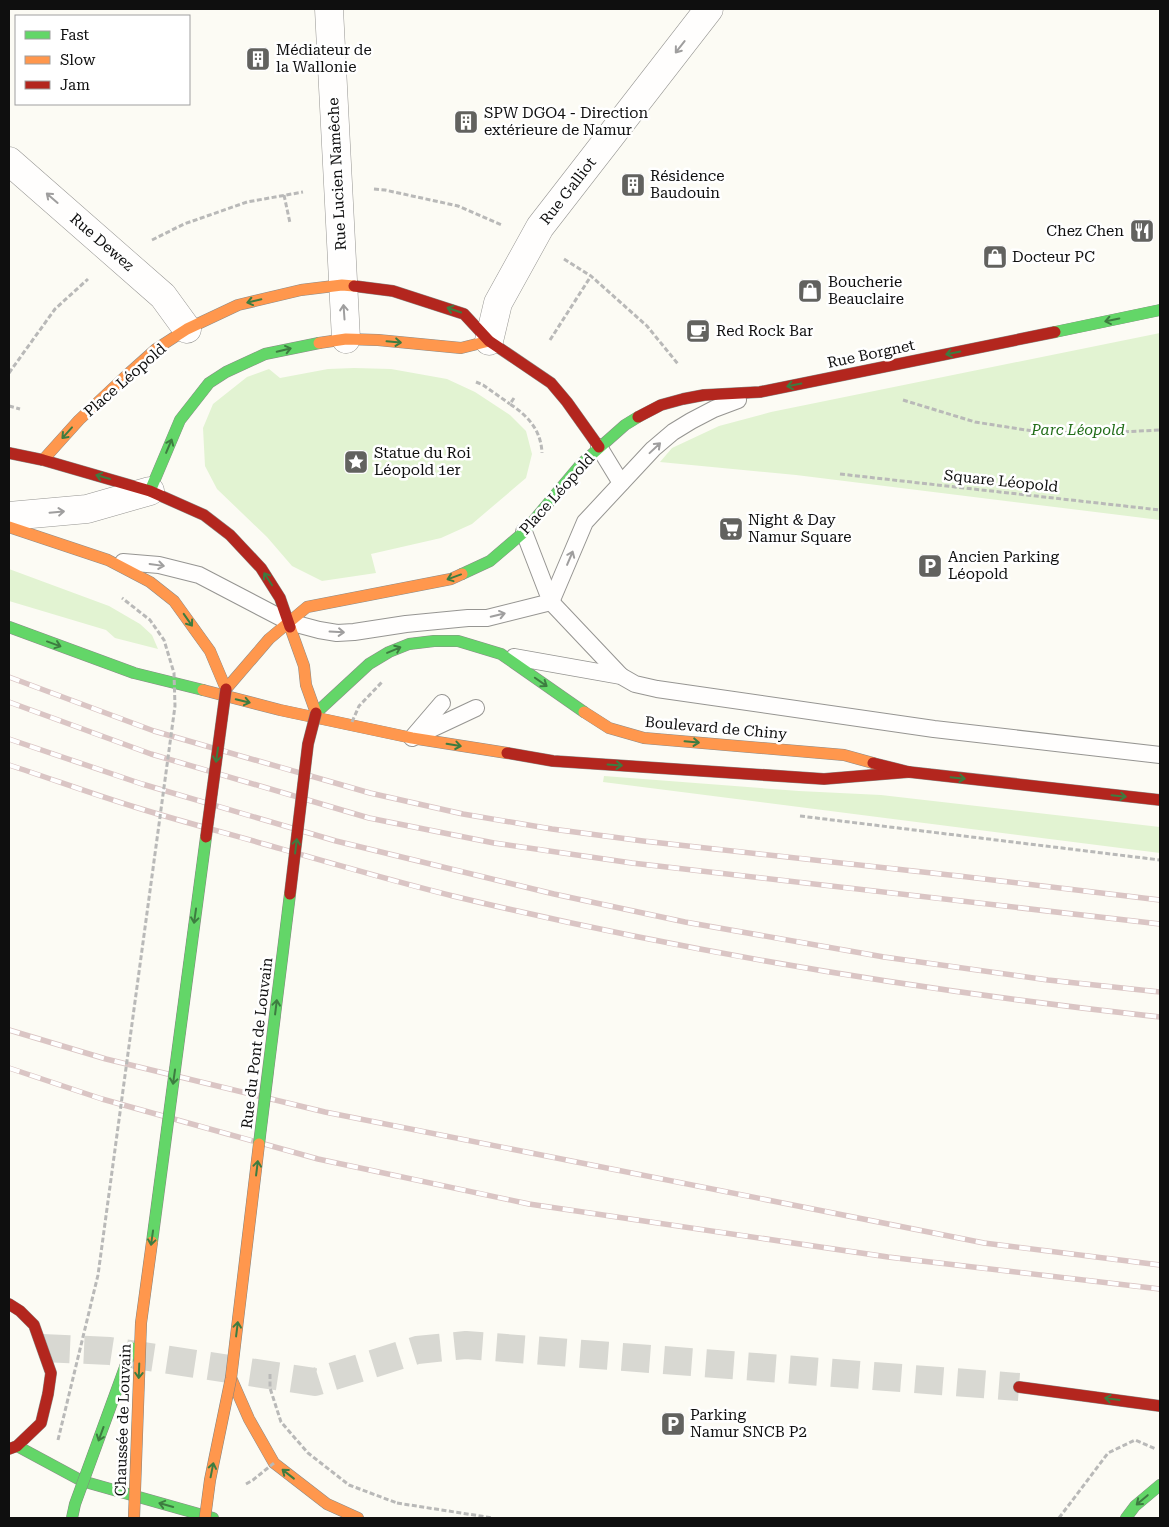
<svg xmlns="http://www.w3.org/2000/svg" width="1169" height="1527" viewBox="0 0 1169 1527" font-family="'Roboto Serif',serif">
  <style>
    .green { fill: #e2f3d2 }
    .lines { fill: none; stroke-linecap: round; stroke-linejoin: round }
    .secondary-tunnel { stroke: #d8d8d2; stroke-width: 28; stroke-dasharray: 28 14; stroke-linecap: butt }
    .lane-casing { stroke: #969592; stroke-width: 18 }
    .street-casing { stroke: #969592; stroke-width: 29 }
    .fast-casing { stroke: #8c8c89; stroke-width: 12 }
    .slow-casing { stroke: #8c8c89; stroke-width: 12 }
    .jam-casing { stroke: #8c8c89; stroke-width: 12 }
    .path { stroke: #b9b9b8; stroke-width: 3; stroke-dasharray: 5 2.5; stroke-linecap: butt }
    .lane { stroke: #fffefd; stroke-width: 16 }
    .street { stroke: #fffefd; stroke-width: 28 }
    .fast { stroke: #63d668; stroke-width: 11 }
    .slow { stroke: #ff974d; stroke-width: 11 }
    .jam { stroke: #b3261e; stroke-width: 11 }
    .rail-casing { stroke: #dac5c4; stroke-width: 5.5 }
    .rail { stroke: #fff; stroke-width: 4; stroke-dasharray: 11; stroke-linecap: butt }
    .fast-bridge-casing { stroke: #83837f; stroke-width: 12; stroke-linecap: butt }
    .slow-bridge-casing { stroke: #83837f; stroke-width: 12; stroke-linecap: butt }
    .jam-bridge-casing { stroke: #83837f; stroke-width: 12; stroke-linecap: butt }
    .path-bridge { stroke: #b9b9b8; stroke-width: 3; stroke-dasharray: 5 2.5; stroke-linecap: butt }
    .fast-bridge { stroke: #63d668; stroke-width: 11 }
    .slow-bridge { stroke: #ff974d; stroke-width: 11 }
    .jam-bridge { stroke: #b3261e; stroke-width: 11 }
    .oneway { stroke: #9f9e9e }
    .oneway2 { stroke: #3d7c40 }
    .labels { text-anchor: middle; stroke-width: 5; stroke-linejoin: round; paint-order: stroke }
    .poi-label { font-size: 15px; fill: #0f0f0f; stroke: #fff; text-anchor: start }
    .street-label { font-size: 15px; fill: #0f0f0f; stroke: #fff }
    .park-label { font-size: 15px; font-style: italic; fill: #226d19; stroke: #fff }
  </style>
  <rect width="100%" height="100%" fill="#fcfbf4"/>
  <g class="green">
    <path d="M1160,333V520L796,475L660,462L672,448L719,426L771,412Z"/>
    <path d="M354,368L391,369L447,379L475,392L510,415L526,431L532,454L526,478L472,524L441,538L371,554L376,573L322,581L292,566L267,537L217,489L205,466L203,428L213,404L247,377L269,369L280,378L328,369Z"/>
    <path d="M9,569L109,606L140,624L152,635L158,649L115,638L106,630L9,601Z"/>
    <path d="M604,776L799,791L881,795L1160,827V853L603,782Z"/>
  </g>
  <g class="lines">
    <path class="secondary-tunnel" d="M42,1348L110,1351L315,1382L417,1350L466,1345L1019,1387"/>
    <defs>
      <g id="lane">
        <path d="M599,447L621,483"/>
        <path d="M524,532L551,602L621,676"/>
        <path d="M123,562L159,565L199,575L289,622L319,630L337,633L354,632L406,624L468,618H487L551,602"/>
        <path d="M551,602L585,522L653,449L673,432L691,421L714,409L738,400"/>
        <path d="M514,657L621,676L635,684L657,689L934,729L1160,755"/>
        <path d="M442,703L412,738L476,708"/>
      </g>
      <g id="street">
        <path d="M329,9L346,339"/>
        <path d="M9,161L163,296L187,329"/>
        <path d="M489,341L498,303L540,227L709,9"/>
        <path d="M9,516L87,509L150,491"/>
      </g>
      <g id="fast">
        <path d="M1055,332L1160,310"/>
        <path d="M150,491L180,420L209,383L226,372L265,354L319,343"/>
        <path d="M462,574L490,561L524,532L581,464L625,425L638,417"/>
        <path d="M9,627L134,673L203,690"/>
        <path d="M316,713L369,664L389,652L409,644L434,641H458L501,654L584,712"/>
        <path d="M17,1446L82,1481L213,1518"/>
        <path d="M1126,1518L1135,1506L1160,1485"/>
      </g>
      <g id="slow">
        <path d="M319,343L346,339L378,340L461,348L489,341"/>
        <path d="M43,460L79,420L128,374L156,349L187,329L238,305L301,290L342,285L354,286"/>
        <path d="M9,527L108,560L150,582L174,601L210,651L226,689"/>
        <path d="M290,627L304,666L306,685L316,713"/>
        <path d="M226,689L269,639L307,607L451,579L462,574"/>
        <path d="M203,690L280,710L412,738L507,753"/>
        <path d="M584,712L609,728L644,738L844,755L873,763"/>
        <path d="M231,1378L249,1419L274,1463L327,1504L358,1518"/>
      </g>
      <g id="jam">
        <path d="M354,286L393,291L464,314L489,341L551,383L567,402L599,447"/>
        <path d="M638,417L661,405L683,399L704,395L760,392L1055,332"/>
        <path d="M9,453L43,460L150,491L204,515L230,535L261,568L280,598L290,627"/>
        <path d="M507,753L553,761L824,779L909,772"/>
        <path d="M873,763L909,772L1160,800"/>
        <path d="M9,1304L20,1311L34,1325L51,1373L48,1394L41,1423L17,1446L9,1449"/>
        <path d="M1019,1387L1160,1406"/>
      </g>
    </defs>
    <use href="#lane" class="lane-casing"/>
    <use href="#street" class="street-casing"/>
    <use href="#fast" class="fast-casing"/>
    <use href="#slow" class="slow-casing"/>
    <use href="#jam" class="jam-casing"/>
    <g class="path">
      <path d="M374,189L385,190L458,206L502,225"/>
      <path d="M284,195L290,223"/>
      <path d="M152,240L184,224L247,202L303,192"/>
      <path d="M564,259L591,276L647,326L678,364"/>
      <path d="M550,340L591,276"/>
      <path d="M9,373L55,309L88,279"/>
      <path d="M476,382L483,385L510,404"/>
      <path d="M514,398L510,404C528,416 541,430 542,453"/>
      <path d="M903,400L975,422L1039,432L1098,433L1160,430"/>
      <path d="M9,406L20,409"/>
      <path d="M840,474L1160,510"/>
      <path d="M800,816L1160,860"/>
      <path d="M397,1503L493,1518"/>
      <path d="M1059,1518L1108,1453L1135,1440L1156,1449"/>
    </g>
    <use href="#lane" class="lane"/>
    <use href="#street" class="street"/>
    <use href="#fast" class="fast"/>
    <use href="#slow" class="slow"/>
    <use href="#jam" class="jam"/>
    <defs>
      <g id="rail">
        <path d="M9,677L154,731L370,793L463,814L552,829L643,841L959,876L1160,900"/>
        <path d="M9,702L151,754L369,818L494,843L632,863L1160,924"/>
        <path d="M9,739L142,784L336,841L554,894L685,922L884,957L1048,980L1160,992"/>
        <path d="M9,765C52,779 95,795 138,808C180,821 222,832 264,844C327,862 389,880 453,896C685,952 922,991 1160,1017"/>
        <path d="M9,1030L106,1059L325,1112L984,1243L1160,1265"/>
        <path d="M9,1068L102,1099L318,1159L529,1204L888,1257L1160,1289"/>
      </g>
    </defs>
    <use href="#rail" class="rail-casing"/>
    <use href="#rail" class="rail"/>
    <defs>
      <g id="fast-bridge">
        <path d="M259,1144L290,894"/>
        <path d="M152,1242L206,837"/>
        <path d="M72,1518L75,1504L132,1348"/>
      </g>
      <g id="slow-bridge">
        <path d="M134,1518L141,1323L152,1242"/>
        <path d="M205,1518L210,1480L231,1378L259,1144"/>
      </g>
      <g id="jam-bridge">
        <path d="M206,837L226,689"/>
        <path d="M290,894L308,744L316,713"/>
      </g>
    </defs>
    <use href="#fast-bridge" class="fast-bridge-casing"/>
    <use href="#slow-bridge" class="slow-bridge-casing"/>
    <use href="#jam-bridge" class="jam-bridge-casing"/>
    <g class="path-bridge">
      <path d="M352,722L359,706L382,682"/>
      <path d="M270,1374V1388L281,1422L308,1453L349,1485L397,1503"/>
      <path d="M58,1440L98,1275L175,706L174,673L164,640L150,620L122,598"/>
      <path d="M246,1484L253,1480L274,1463"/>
    </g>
    <use href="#fast-bridge" class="fast-bridge"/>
    <use href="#slow-bridge" class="slow-bridge"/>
    <use href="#jam-bridge" class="jam-bridge"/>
  </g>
  <defs><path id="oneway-shaft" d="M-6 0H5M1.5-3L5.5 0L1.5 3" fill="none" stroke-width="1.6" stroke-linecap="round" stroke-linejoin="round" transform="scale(1.25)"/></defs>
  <g class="oneway">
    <use href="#oneway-shaft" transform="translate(680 47) rotate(128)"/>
    <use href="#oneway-shaft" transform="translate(52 198) rotate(-139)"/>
    <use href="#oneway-shaft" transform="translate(344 312) rotate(-94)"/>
    <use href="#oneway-shaft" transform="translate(655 448) rotate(-43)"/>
    <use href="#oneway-shaft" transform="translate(57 512) rotate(-5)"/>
    <use href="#oneway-shaft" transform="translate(570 558) rotate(-67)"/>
    <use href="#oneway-shaft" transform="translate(157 565) rotate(8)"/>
    <use href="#oneway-shaft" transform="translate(498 615) rotate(-13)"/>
    <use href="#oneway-shaft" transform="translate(337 632) rotate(3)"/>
  </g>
  <g class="oneway2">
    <use href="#oneway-shaft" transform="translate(254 301) rotate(167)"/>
    <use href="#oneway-shaft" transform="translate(454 310) rotate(-161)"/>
    <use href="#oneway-shaft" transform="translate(1112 320) rotate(168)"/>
    <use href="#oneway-shaft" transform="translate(394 342) rotate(5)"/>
    <use href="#oneway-shaft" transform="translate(284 350) rotate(-13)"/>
    <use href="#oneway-shaft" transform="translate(953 353) rotate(168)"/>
    <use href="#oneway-shaft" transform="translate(794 385) rotate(169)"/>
    <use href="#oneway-shaft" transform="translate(67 433) rotate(132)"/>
    <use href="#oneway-shaft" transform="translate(169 446) rotate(-67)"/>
    <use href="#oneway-shaft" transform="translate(103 477) rotate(-164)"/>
    <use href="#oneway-shaft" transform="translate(454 577) rotate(160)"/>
    <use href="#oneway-shaft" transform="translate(268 579) rotate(-123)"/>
    <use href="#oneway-shaft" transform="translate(188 620) rotate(55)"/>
    <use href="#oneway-shaft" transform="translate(54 644) rotate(20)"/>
    <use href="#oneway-shaft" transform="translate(394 650) rotate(-23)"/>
    <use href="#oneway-shaft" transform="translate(541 682) rotate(35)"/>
    <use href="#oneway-shaft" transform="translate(243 701) rotate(14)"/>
    <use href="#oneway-shaft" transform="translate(692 742) rotate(5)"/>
    <use href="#oneway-shaft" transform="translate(454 745) rotate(9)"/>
    <use href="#oneway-shaft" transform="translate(217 755) rotate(98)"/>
    <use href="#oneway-shaft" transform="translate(615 765) rotate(4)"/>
    <use href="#oneway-shaft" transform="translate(958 778) rotate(6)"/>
    <use href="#oneway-shaft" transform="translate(1119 796) rotate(6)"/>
    <use href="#oneway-shaft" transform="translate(296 846) rotate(-83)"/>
    <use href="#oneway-shaft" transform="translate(195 916) rotate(98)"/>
    <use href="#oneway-shaft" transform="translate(276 1007) rotate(-83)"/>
    <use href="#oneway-shaft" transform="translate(174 1077) rotate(98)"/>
    <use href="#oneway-shaft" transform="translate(257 1168) rotate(-83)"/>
    <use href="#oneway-shaft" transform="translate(152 1238) rotate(98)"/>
    <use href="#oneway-shaft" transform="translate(237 1329) rotate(-83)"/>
    <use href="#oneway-shaft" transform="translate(139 1371) rotate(92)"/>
    <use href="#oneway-shaft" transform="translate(1112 1399) rotate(-172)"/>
    <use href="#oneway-shaft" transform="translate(101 1434) rotate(110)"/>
    <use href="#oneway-shaft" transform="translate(212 1470) rotate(-79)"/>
    <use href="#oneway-shaft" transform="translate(288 1474) rotate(-142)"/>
    <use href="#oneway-shaft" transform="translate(1142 1500) rotate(140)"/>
    <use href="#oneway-shaft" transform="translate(166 1505) rotate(-164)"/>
  </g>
  <defs>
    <symbol id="building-square" viewBox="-11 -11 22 22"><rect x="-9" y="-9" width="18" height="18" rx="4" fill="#62625f" stroke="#fff"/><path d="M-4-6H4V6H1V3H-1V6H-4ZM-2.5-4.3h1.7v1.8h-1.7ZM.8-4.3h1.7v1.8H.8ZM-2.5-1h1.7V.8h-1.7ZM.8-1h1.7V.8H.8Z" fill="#fff"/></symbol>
    <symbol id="restaurant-square" viewBox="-11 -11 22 22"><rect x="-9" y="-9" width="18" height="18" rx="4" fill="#62625f" stroke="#fff"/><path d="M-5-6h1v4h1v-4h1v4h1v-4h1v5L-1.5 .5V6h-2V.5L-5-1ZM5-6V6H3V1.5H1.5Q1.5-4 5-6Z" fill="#fff"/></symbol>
    <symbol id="shop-square" viewBox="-11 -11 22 22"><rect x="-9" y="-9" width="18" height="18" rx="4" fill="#62625f" stroke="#fff"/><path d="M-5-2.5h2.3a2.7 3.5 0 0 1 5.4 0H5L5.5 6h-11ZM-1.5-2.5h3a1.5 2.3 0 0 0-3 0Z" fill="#fff"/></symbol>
    <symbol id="cafe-square" viewBox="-11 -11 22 22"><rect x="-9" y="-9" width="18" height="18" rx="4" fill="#62625f" stroke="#fff"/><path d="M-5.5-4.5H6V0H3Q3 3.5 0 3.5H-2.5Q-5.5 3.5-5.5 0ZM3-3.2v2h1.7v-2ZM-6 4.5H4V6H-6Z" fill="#fff"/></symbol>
    <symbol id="sight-square" viewBox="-11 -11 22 22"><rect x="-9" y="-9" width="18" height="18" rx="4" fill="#62625f" stroke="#fff"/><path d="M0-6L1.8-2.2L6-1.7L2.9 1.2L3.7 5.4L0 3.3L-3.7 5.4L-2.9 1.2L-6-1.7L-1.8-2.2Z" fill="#fff"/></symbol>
    <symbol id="supermarket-square" viewBox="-11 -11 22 22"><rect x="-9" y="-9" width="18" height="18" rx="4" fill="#62625f" stroke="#fff"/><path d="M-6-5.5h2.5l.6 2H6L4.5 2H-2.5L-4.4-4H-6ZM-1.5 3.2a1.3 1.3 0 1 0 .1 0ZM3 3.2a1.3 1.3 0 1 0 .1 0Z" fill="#fff"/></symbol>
    <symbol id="parking-square" viewBox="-11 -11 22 22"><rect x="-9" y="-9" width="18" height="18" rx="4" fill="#62625f" stroke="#fff"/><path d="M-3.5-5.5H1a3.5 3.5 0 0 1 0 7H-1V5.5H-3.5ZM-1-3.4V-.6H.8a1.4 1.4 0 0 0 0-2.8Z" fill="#fff"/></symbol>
  </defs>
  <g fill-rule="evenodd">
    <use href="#building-square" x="244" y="45" width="28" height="28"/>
    <use href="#building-square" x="452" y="108" width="28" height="28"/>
    <use href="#building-square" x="619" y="171" width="28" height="28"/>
    <use href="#restaurant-square" x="1128" y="217" width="28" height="28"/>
    <use href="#shop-square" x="981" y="243" width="28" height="28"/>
    <use href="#shop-square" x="796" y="277" width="28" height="28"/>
    <use href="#cafe-square" x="684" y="317" width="28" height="28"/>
    <use href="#sight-square" x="342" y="448" width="28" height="28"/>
    <use href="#supermarket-square" x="717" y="515" width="28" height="28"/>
    <use href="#parking-square" x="916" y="552" width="28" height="28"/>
    <use href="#parking-square" x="659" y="1410" width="28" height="28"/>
  </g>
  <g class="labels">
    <g class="poi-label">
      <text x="276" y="55">Médiateur de<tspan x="276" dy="17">la Wallonie</tspan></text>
      <text x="484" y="118">SPW DGO4 - Direction<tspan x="484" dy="17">extérieure de Namur</tspan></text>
      <text x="650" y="181">Résidence<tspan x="650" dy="17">Baudouin</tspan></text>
      <text x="1124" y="236" text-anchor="end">Chez Chen</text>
      <text x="1012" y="262">Docteur PC</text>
      <text x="828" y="287">Boucherie<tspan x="828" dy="17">Beauclaire</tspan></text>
      <text x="716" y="336">Red Rock Bar</text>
      <text x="374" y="458">Statue du Roi<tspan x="374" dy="17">Léopold 1er</tspan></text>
      <text x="748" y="525">Night &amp; Day<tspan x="748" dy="17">Namur Square</tspan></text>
      <text x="948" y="562">Ancien Parking<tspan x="948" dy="17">Léopold</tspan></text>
      <text x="690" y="1420">Parking<tspan x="690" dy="17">Namur SNCB P2</tspan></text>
    </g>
    <g class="street-label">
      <text transform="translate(337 174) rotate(-93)" y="5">Rue Lucien Namêche</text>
      <text transform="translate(568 191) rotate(-52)" y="5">Rue Galliot</text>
      <text transform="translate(102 242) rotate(41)" y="5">Rue Dewez</text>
      <text transform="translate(871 354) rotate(-12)" y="5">Rue Borgnet</text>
      <text transform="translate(125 380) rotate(-41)" y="5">Place Léopold</text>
      <text transform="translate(1001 481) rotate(6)" y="5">Square Léopold</text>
      <text transform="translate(557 494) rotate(-48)" y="5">Place Léopold</text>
      <text transform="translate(716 728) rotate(5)" y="5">Boulevard de Chiny</text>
      <text transform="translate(257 1043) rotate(-83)" y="5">Rue du Pont de Louvain</text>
      <text transform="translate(123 1420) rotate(-88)" y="5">Chaussée de Louvain</text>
    </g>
    <g class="park-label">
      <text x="1078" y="435">Parc Léopold</text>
    </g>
  </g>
  <rect width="1169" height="1527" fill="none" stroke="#0f0f0f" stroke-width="20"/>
  <rect x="15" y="15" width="175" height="90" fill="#ffffff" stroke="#9f9f9f"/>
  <rect x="25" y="31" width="25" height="8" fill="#63d668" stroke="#9f9f9f"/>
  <text x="60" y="40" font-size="15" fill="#0f0f0f">Fast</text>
  <rect x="25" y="56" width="25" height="8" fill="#ff974d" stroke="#9f9f9f"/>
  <text x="60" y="65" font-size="15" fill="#0f0f0f">Slow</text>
  <rect x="25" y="81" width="25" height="8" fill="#b3261e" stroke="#9f9f9f"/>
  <text x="60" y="90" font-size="15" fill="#0f0f0f">Jam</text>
</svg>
